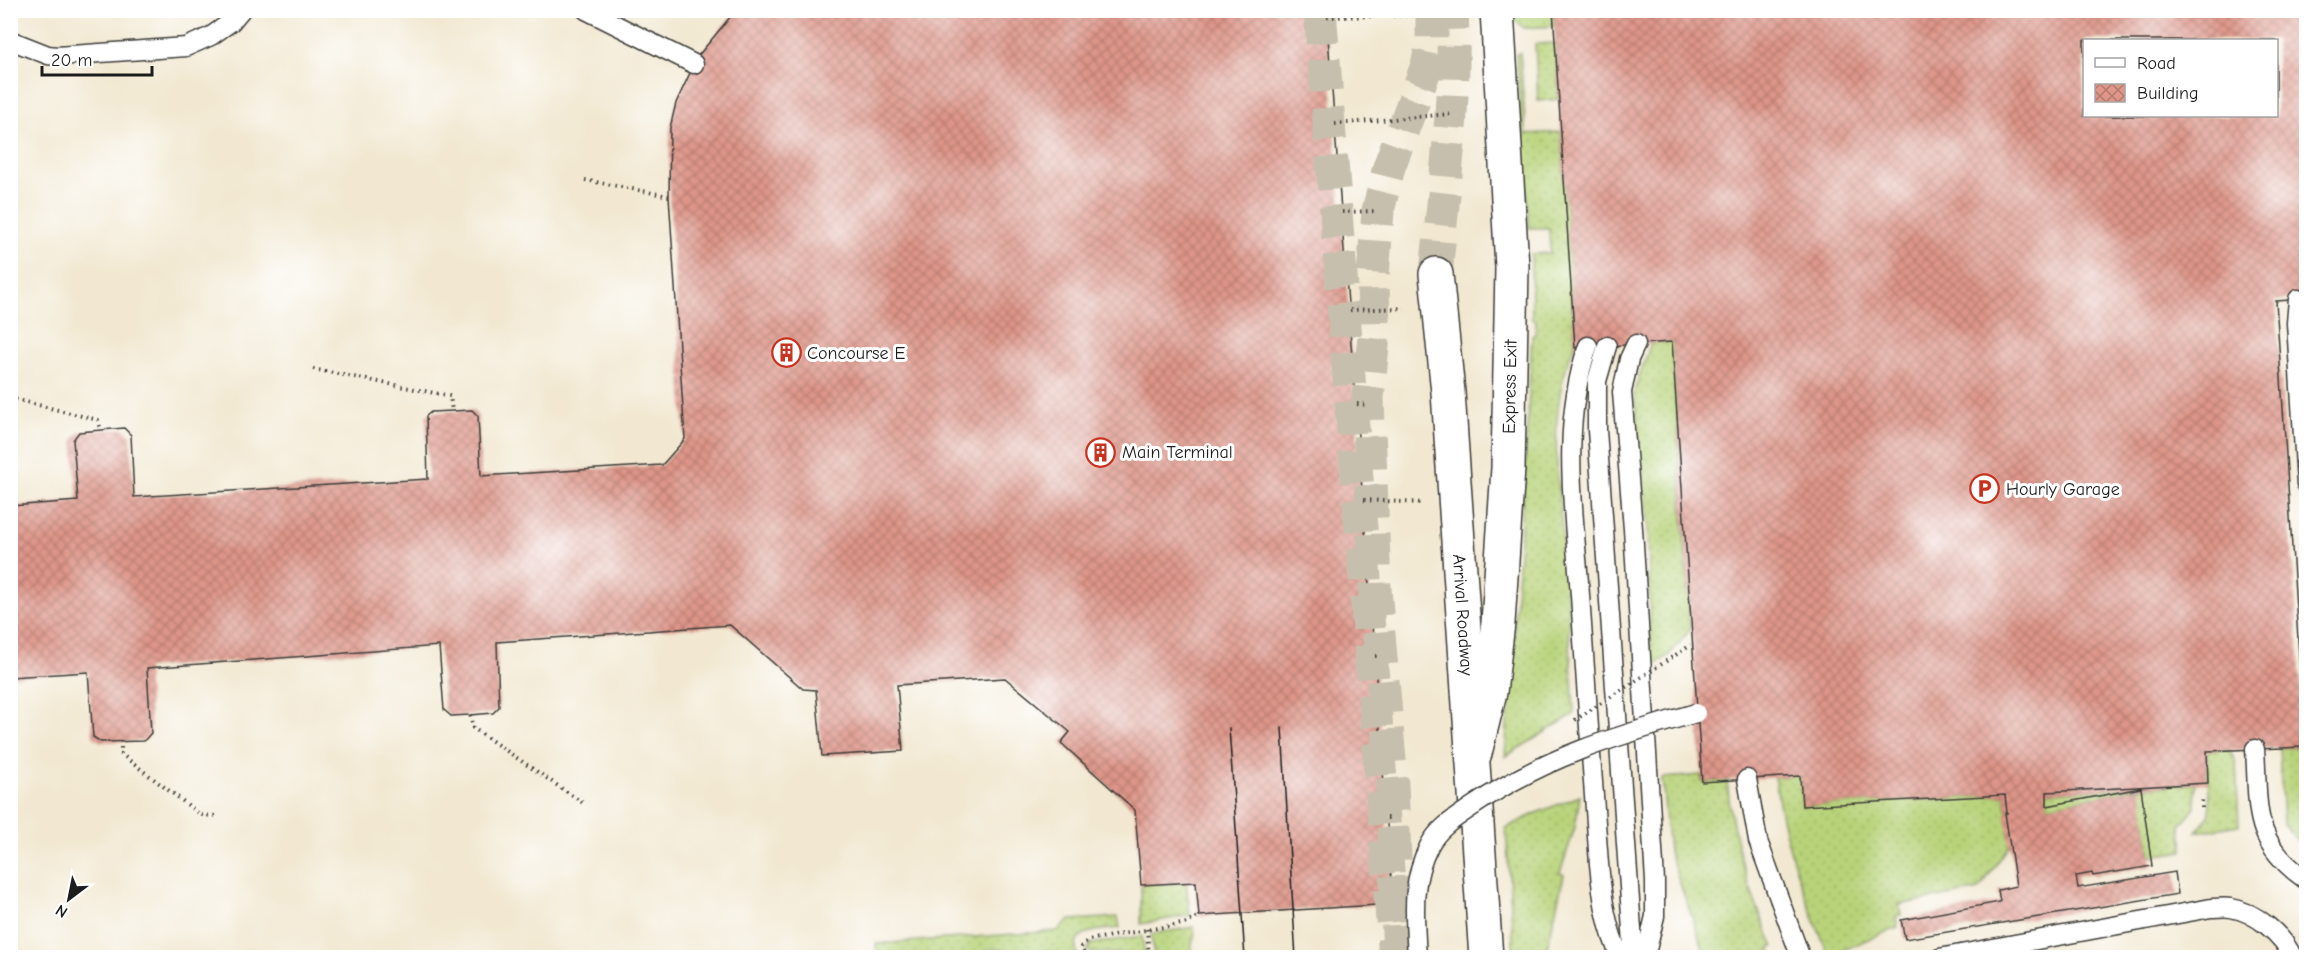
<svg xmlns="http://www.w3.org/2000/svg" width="2317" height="968" viewBox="0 0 2317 968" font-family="'Comic Neue',sans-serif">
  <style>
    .grass { fill: url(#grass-dots); stroke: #6a784a; stroke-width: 1.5 }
    .building { fill: url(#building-cross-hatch); fill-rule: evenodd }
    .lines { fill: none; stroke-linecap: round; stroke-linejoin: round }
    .minor-tunnel { stroke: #c7bfad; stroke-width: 33; stroke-dasharray: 33 16; stroke-linecap: butt }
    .secondary-tunnel { stroke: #c7bfad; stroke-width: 33; stroke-dasharray: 33 16; stroke-linecap: butt }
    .service-casing { stroke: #3c3b37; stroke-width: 21 }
    .minor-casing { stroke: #3c3b37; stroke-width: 36 }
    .secondary-casing { stroke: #3c3b37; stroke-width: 36 }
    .path { stroke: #3c3b37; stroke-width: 4; stroke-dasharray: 1.5 4.5; stroke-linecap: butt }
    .service { stroke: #fff; stroke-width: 18 }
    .minor { stroke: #fff; stroke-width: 33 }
    .secondary { stroke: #fff; stroke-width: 33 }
    .tram { stroke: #1c1c1c; stroke-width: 1.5 }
    .service-bridge-casing { stroke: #3c3b37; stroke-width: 21; stroke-linecap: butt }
    .path-bridge { stroke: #3c3b37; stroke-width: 4; stroke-dasharray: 1.5 4.5; stroke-linecap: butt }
    .service-bridge { stroke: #fff; stroke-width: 18 }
    .labels { text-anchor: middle; stroke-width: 6; stroke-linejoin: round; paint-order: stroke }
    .poi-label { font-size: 18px; fill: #1c1c1c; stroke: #fff; text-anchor: start }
    .street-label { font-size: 18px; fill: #1c1c1c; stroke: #fff }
  </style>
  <defs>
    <pattern id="grass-dots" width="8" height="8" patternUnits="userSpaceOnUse" patternTransform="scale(1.5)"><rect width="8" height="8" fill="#b8d379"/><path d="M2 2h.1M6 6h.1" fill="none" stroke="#9eb568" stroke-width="1.8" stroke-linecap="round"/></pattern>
    <pattern id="building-cross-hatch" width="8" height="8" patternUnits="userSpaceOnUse" patternTransform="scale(1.5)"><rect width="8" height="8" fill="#df9689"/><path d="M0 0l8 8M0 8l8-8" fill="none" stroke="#b47a6f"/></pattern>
  </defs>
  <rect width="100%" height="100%" fill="#fff"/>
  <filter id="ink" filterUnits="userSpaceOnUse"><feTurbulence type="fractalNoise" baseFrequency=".0167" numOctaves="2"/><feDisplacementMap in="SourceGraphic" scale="12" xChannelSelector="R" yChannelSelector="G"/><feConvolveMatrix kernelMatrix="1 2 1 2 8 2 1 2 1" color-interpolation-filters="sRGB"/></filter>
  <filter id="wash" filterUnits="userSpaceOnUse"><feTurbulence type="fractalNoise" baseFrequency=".008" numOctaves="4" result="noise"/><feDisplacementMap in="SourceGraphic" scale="24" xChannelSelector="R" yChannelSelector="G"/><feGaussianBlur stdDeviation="1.35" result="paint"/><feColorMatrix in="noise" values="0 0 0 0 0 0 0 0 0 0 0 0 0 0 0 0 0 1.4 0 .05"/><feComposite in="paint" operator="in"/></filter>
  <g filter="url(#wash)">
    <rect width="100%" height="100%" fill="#f2e8d1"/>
    <g class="grass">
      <path d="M1514,11H1553L1554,26L1524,28L1514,20Z"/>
      <path d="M1555,43L1559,99L1538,101L1535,44Z"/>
      <path d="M1520,53L1526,134L1561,132L1575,345C1545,408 1559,487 1564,553C1568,607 1571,661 1574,714L1505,757L1525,468L1532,335H1535L1536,320L1532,319L1531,254L1550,253L1549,228H1529L1516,54Z"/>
      <path d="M1672,342L1690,630L1669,655L1651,667L1648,524L1634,392L1651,343Z"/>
      <path d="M2306,747V851L2283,824L2279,748Z"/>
      <path d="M2230,750L2236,763L2239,825L2197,832L2210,814L2207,751Z"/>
      <path d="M1701,775L1702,782L1727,781C1732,838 1749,894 1774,946L1770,948L1774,957H1706L1669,852L1662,778Z"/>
      <path d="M1800,776L1802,806L2005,795L2010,844L1979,890L1899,905L1901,915L1896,916L1898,928C1876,934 1855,946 1834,954L1833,952L1828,954C1803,893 1783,842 1775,777Z"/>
      <path d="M2196,784L2195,807L2181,824L2183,851L2151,856L2140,788L2047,806V792Z"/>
      <path d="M1580,796L1575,827L1560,873L1564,875L1545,957H1514L1506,828L1536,813Z"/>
      <path d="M1186,882L1190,915L1141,924V885Z"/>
      <path d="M1118,917L1120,928C1101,931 1067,928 1078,957H1062L1049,951L990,949L984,952L982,957H877L876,944L1057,931L1070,920Z"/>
      <path d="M1193,927L1195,934L1189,957H1154L1151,934Z"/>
      <path d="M1142,936L1145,954L1091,953L1087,950L1091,944Z"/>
    </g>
    <g id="blocks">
      <g class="building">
        <path d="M736,10H1326L1393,904L1199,916L1196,882L1141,885L1135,810L1061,743L1070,732L1005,678L897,685L903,751L822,756L816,690L803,689L730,625L497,642L499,707L493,713L470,715L451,716L444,710L439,646L147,668L151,733L144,741L101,742L93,737L88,672L10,677V506L78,501L73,440L79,432L124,428L131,435L134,497L428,479L426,416L431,412L452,411L472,410L478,416L481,476L662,465L685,439L669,196L670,128L676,103L698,56Z"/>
        <path d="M1553,10H2306V299L2276,301L2305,747L2207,751L2208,783L2047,792V806L2141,788L2152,866L2093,876L2092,873L2076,876L2078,888L2175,872L2178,894L1905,939L1901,920L2000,902L1998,890L2016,886L2005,813H2007L2005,795L1802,806L1800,776L1702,782L1672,342L1575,348ZM2084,40H2276V116H2084Z"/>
      </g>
    </g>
  </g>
  <g filter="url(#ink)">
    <use href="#blocks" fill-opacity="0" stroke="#3c3b37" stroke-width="1.5"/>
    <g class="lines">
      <path class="minor-tunnel" d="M1320,10L1395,958"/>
      <g class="secondary-tunnel">
        <path d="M1436,274C1444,187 1457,99 1452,10"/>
        <path d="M1399,958L1392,783L1375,589L1368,398L1374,335L1373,276L1378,211L1389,167L1427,65L1432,44V10"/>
      </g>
      <defs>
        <g id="service">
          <path d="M586,10L694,64"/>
          <path d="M10,40L48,55L57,56L186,47L211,36L231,22L241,10"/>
          <path d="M2298,299L2296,323L2306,484"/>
          <path d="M1636,344L1629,359L1622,392L1633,529L1655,881V916L1645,958"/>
          <path d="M1588,346C1560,426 1574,513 1580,595C1586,685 1592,774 1599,864C1602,896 1606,928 1621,958"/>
          <path d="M1607,346L1597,381V430L1634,958"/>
          <path d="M2255,749C2259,810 2251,841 2306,880"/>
          <path d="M1747,779L1758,841L1801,958"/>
          <path d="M1939,958L2211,908C2218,908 2225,907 2231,908C2256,912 2283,935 2293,958"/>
        </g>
        <g id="minor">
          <path id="s1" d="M1475,753L1490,692L1498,623L1508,468L1512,267L1497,10"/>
        </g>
        <g id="secondary">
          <path id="s2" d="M1436,274L1448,392L1486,958"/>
        </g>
      </defs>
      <use href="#service" class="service-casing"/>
      <use href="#minor" class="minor-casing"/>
      <use href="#secondary" class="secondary-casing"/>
      <g class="path">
        <path d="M1327,17L1432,15"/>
        <path d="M1335,124L1451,114"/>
        <path d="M585,180L669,196"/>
        <path d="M1342,212L1378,211"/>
        <path d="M1350,310L1404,308"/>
        <path d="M313,369L450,396L452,411"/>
        <path d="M10,398L98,420L101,431"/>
        <path d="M1357,404L1368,405"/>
        <path d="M1364,500L1422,503"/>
        <path d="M1375,656H1380"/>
        <path d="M470,715L473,728L583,803"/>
        <path d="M121,741V754L201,815L216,816"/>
        <path d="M2202,808V797"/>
        <path d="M1387,818H1393"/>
        <path d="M1147,929L1149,958"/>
        <path d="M1086,958L1081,947L1088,940L1187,923L1199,916"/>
      </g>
      <use href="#service" class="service"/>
      <use href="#minor" class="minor"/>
      <use href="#secondary" class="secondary"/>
      <g class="tram">
        <path d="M1229,728L1245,958"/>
        <path d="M1282,728L1296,958"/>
      </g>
      <defs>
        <path id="service-bridge" d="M1417,958C1415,917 1410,883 1429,846C1438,828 1457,817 1473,806C1545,757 1613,737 1696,713"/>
      </defs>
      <use href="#service-bridge" class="service-bridge-casing"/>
      <path class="path-bridge" d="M1575,720L1691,645"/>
      <use href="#service-bridge" class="service-bridge"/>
    </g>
  </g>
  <defs>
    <symbol id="building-ring" viewBox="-11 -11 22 22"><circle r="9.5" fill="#fff" stroke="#c8321e" stroke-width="1.5"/><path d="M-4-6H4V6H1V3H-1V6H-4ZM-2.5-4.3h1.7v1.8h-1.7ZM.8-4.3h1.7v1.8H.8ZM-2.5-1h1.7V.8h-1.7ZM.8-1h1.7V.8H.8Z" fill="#c8321e"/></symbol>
    <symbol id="parking-ring" viewBox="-11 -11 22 22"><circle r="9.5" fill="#fff" stroke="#c8321e" stroke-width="1.5"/><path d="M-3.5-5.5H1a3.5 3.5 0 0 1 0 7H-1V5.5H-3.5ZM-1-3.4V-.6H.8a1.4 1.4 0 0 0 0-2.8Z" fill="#c8321e"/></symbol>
  </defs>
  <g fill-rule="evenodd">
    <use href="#building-ring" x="770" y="336" width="33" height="33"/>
    <use href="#building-ring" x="1084" y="436" width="33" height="33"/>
    <use href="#parking-ring" x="1968" y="472" width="33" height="33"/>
  </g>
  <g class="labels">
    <g class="poi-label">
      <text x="807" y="359">Concourse E</text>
      <text x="1122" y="458">Main Terminal</text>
      <text x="2006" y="495">Hourly Garage</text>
    </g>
    <g class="street-label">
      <text dy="6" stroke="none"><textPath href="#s1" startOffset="369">Express Exit</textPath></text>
      <text dy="6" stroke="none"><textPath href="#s2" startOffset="342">Arrival Roadway</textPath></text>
    </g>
  </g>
  <rect width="2317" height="968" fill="none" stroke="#fff" stroke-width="36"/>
  <rect x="2083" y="39" width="195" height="78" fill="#ffffff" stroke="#a4a4a4" stroke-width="1.5"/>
  <rect x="2095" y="58" width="30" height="9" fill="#ffffff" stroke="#a4a4a4" stroke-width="1.5"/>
  <text x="2137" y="69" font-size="18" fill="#1c1c1c">Road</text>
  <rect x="2095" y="84" width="30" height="18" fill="url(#building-cross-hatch)" stroke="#a4a4a4" stroke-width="1.5"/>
  <text x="2137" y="99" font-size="18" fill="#1c1c1c">Building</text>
  <g transform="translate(69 899) rotate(212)" stroke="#ffffff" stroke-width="4.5" paint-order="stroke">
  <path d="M0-4.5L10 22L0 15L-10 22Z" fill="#1c1c1c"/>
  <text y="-9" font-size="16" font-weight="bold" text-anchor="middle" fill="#1c1c1c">N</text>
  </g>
  <path d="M42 66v9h110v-9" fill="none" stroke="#1c1c1c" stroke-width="3"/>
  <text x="51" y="66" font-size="18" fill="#1c1c1c" stroke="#ffffff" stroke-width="4.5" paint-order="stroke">20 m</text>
</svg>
